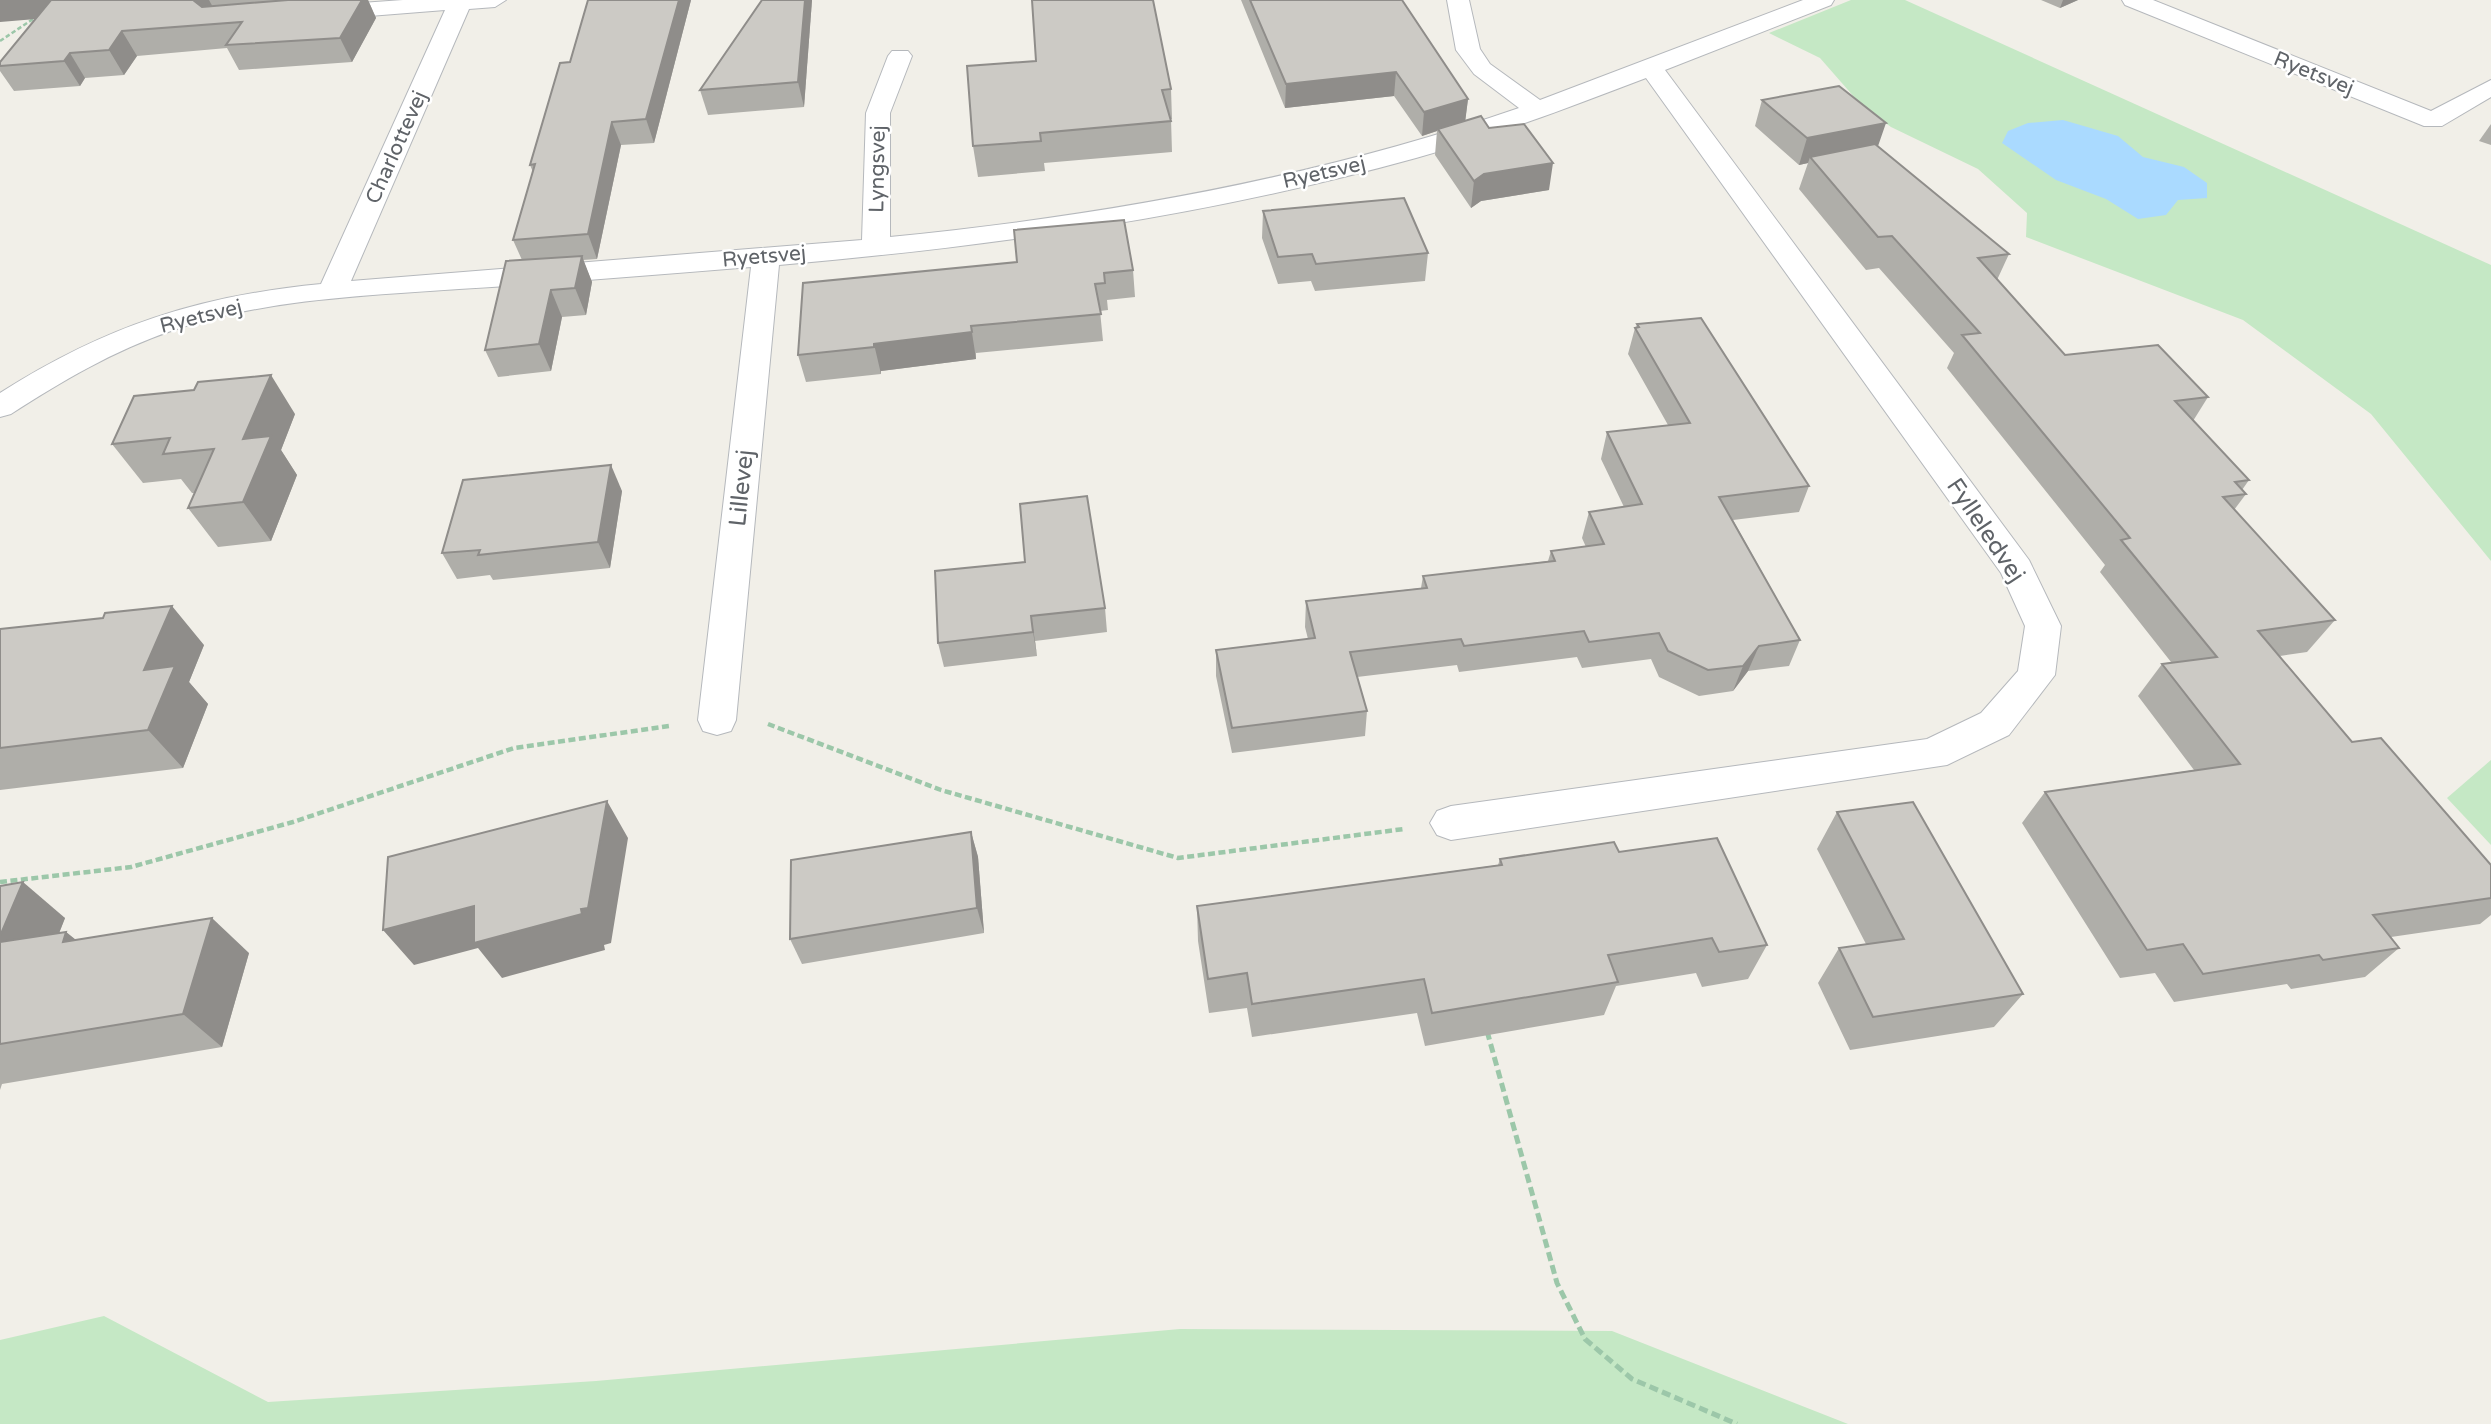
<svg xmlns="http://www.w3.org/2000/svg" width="2491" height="1424" viewBox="0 0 2491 1424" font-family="'Varela Round',sans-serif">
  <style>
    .green { fill: #c5e8c5 }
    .water { fill: #aadaff }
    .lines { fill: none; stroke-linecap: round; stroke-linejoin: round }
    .minor-casing { stroke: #b5b8bc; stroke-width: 2 }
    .path-far2 { stroke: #9cc7a9; stroke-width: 2.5; stroke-dasharray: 4.5 2.5; stroke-linecap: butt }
    .path-far1 { stroke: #9cc7a9; stroke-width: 4.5; stroke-dasharray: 7 3.5; stroke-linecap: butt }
    .path { stroke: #9cc7a9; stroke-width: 5; stroke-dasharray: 9 4.5; stroke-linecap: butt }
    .minor { fill: #fff; fill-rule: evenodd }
    .wall { fill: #afaea9 }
    .shaded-wall { fill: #8f8d8a }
    .building { fill: #cccac5; stroke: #8f8d8a; stroke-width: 2 }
    .labels { text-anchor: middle; stroke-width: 5; stroke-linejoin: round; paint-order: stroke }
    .far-street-label { font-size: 21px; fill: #5f6368; stroke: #fff }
    .street-label { font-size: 24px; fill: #5f6368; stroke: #fff }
  </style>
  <rect width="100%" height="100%" fill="#f1efe8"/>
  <g class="green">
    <path d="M1851,0H1905L2491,265V561L2371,414L2243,320L2026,237L2027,213L1978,169L1891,127L1862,106L1820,58L1769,33Z"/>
    <path d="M2491,760V845L2447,798Z"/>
    <path d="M104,1316L268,1402L596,1381L1180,1329L1612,1331L1848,1424H0V1340Z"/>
  </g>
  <path class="water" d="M2063,120L2118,136L2143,157L2184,167L2207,183V198L2178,200L2166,215L2138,219L2106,199L2056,180L2002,143L2008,131L2028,123Z"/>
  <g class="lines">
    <defs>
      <g id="minor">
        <path d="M403,0H506L495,7L469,9L351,281L862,240L866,113L888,56L892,51H908L912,56L890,113V237C1103,216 1317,178 1519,108L1474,74L1456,50L1447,0H1469L1480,49L1490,64L1540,100L1803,0H1834L1831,5L1665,70L2029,560L2061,626L2055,675L2009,735L1947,765L1451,840L1437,835L1430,823L1437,811L1451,806L1927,739L1981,713L2018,671L2025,626L2001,573L1646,78C1570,107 1494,136 1416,158C1208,216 994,246 779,265L736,720L731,731L717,735L703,731L698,720L751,267C654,275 556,283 459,289C364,296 262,299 171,331C113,351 62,381 11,414L0,417V393C105,326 198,296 321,284L445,10L319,20L308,13L319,6Z"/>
        <path d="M2122,0H2153L2431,111L2491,80V97L2442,126H2424L2125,5Z"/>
      </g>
    </defs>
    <use href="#minor" class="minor-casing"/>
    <path class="path-far2" d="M0,41L36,17"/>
    <g class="path-far1">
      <path d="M768,724L941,790L1178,858L1404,829"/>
      <path d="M0,882L131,867L293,822L514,748L669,726"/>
    </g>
    <path class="path" d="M1487,1031L1557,1283L1585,1339L1632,1379L1737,1424"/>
    <use href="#minor" class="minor"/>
  </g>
  <g class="wall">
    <path d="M0,0H369H368L376,18L352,62L239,70L227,48L137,56L124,75L85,78L80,86L14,91L0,71V62L35,19Z"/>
    <path d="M691,0L654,143L621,145L597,259L583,260L592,282L586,315L562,317L551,371L498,377L485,350L522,260L513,240L533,172L530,165L570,62Z"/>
    <path d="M762,0H812L804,107L708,115L700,90Z"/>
    <path d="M1241,0H1402L1468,99L1465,121L1489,128L1549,190L1481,201L1471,208L1435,155L1437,131L1422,136L1394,96L1285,108Z"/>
    <path d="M2041,0H2078L2060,8Z"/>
    <path d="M967,66L1171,89L1172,119H1171L1172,152L1044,163L1045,171L978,177L973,146Z"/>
    <path d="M1762,100L1878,146L2009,254L1997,280L2065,355L2208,397L2193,421L2249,480L2242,490L2246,494L2234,510L2335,620L2307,652L2280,656L2352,742L2491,865V915L2480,924L2391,937L2399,948L2365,977L2291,989L2287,984L2174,1002L2155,973L2120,978L2022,823L2045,792L2194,770L2138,696L2162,664L2171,662L2100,572L2105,565L1947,368L1954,353L1879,268L1866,270L1799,189L1808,163L1799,165L1755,126Z"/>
    <path d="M2491,124V145L2479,141Z"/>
    <path d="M1263,211L1428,253L1425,281L1315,291L1311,281L1278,284L1262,238Z"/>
    <path d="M1133,270L1135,297L1107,300L1108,310L1100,311L1103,341L976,353V359L881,371V374L806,382L798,355L803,283Z"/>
    <path d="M1637,324L1809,486L1799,512L1733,520L1800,640L1789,666L1748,671L1733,691L1699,696L1659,677L1651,659L1582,668L1577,657L1459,672L1457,665L1357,677L1367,711L1365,736L1232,753L1216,676V650L1308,639L1305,627L1306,601L1421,588L1423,576L1548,561L1551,551L1586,547L1582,538L1589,512L1624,507L1601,459L1607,432L1668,425L1628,354L1635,328H1636Z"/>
    <path d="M295,414L281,450L297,475L271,541L218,547L188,508L195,493H192L181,479L143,483L112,444Z"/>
    <path d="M622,491L610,568L493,580L490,575L457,579L442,553Z"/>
    <path d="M935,571L1105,608L1107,632L1035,641L1037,656L944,667L938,643Z"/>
    <path d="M0,629L204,645L189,682L208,704L183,768L0,790Z"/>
    <path d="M1837,812L2023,994L1994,1027L1850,1050L1818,983L1839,948L1866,944L1817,849Z"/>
    <path d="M971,832L978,857L984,933L802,964L790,939Z"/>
    <path d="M1619,852L1767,945L1748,979L1702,987L1696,973L1616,986L1604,1015L1425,1046L1417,1013L1252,1037L1247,1008L1209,1013L1198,941L1197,906L1498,865L1500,859Z"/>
    <path d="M0,886L65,918L59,933L66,932L76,940L249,953L222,1047L2,1084L0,1090Z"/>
  </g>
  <g class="shaded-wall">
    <path d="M0,0H63L72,16L0,22Z"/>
    <path d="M190,0H209L215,11L202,20Z"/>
    <path d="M362,0H368L376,18L352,62L340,38Z"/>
    <path d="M679,0H691L654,143L646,119Z"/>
    <path d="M805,0H812L804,107L798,82Z"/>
    <path d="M2063,0H2078L2060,8Z"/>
    <path d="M122,31L137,56L124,75L109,50Z"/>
    <path d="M70,53L85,78L80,86L64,61Z"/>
    <path d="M1396,72L1394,96L1285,108L1286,84Z"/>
    <path d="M1468,99L1465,123L1438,129L1437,131L1422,136L1424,112Z"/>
    <path d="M612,122L621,145L597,259L588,234Z"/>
    <path d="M1886,123L1877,149L1810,157L1808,163L1799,165L1807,138Z"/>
    <path d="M1553,163L1549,190L1481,201L1471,208L1474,181L1484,174Z"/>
    <path d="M582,256L592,282L586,315L575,288Z"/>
    <path d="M551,290L562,317L551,371L539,344Z"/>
    <path d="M971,326L976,359L881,371V374L874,344Z"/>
    <path d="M271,375L295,414L281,450L297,475L271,541L243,502V439Z"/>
    <path d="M611,465L622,491L610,568L598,542Z"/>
    <path d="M172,606L204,645L189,682L208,704L183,768L148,730L144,670Z"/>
    <path d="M1031,616L1035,641L1037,656L1033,632Z"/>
    <path d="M1759,646L1748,671L1733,691L1743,666Z"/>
    <path d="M607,801L628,838L611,943L604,945L605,950L502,978L478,948L414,965L383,930L474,906L581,909Z"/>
    <path d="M971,832L978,857L984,933L977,908Z"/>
    <path d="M23,882L65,918L42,977L0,944V936Z"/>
    <path d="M212,918L249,953L222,1047L183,1014Z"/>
    <path d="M66,932L108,966L63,942Z"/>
  </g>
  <g class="building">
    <path d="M51,0H193L202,7L288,0H362L340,38L226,45L242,22L122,31L109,50L70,53L64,61L0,66V62Z"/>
    <path d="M588,0H679L646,119L612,122L588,234L513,240L535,164L530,165L560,63L570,62Z"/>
    <path d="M762,0H805L798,82L700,90Z"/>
    <path d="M1032,0H1153L1171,89L1162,90L1171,121L1040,133L1041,141L973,146L967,66L1036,61Z"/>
    <path d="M1250,0H1402L1468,99L1424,112L1396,72L1286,84Z"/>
    <path d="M1839,86L1886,123L1807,138L1762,100Z"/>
    <path d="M1481,116L1489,128L1524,124L1553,163L1484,174L1474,181L1438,129Z"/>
    <path d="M1875,144L2009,254L1978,258L2065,355L2158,345L2208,397L2175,401L2249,480L2235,482L2246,494L2223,497L2335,620L2258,631L2352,742L2381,738L2491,865V898L2373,915L2399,948L2323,960L2319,955L2203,974L2183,944L2147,950L2045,792L2240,764L2162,664L2217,657L2121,540L2130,538L1962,335L1980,333L1892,236L1878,237L1810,157Z"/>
    <path d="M1404,198L1428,253L1316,264L1312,254L1278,257L1263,211Z"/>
    <path d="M1124,220L1133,270L1104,273L1105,283L1095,284L1101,314L971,326L972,332L874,344V347L798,355L803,283L1017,262L1014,230Z"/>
    <path d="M582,256L575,288L551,290L539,344L485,350L506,261Z"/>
    <path d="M1701,318L1809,486L1719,497L1800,640L1759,646L1743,666L1708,670L1668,651L1659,633L1589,642L1584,631L1464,646L1461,639L1350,652L1367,711L1232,728L1216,650L1315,638L1306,601L1427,588L1423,576L1555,561L1551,551L1604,544L1589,512L1642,504L1607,432L1690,423L1635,328L1639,327L1637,324Z"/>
    <path d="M271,375L243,439L271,436L243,502L188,508L214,449L163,454L170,438L112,444L134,396L194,390L198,382Z"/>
    <path d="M611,465L598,542L478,555L480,550L442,553L463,480Z"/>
    <path d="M1087,496L1105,608L1031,616L1033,632L938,643L935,571L1025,562L1020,504Z"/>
    <path d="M172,606L144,670L175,666L148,730L0,748V629L103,618L105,613Z"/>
    <path d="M607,801L588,908L581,909L582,914L474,943V906L383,930L388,857Z"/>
    <path d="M1913,802L2023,994L1873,1017L1839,948L1904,939L1837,812Z"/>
    <path d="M971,832L977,908L790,939L791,860Z"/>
    <path d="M1717,838L1767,945L1719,952L1712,938L1608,955L1618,982L1432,1013L1424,979L1252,1004L1247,973L1208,979L1197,906L1502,865L1500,859L1614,842L1619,852Z"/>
    <path d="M23,882L0,936V886Z"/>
    <path d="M212,918L183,1014L0,1044V942L66,932L63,942Z"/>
  </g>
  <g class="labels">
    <g class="far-street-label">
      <text transform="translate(2314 73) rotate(22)" y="7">Ryetsvej</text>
      <text transform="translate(396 147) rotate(-66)" y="7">Charlottevej</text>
      <text transform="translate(877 169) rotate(-89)" y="7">Lyngsvej</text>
      <text transform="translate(1324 172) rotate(-13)" y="7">Ryetsvej</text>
      <text transform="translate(764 256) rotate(-5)" y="7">Ryetsvej</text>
      <text transform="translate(201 316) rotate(-14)" y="7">Ryetsvej</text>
    </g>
    <g class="street-label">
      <text transform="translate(741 488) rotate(-84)" y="8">Lillevej</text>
      <text transform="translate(1986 530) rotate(56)" y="8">Fylleledvej</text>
    </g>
  </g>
</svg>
